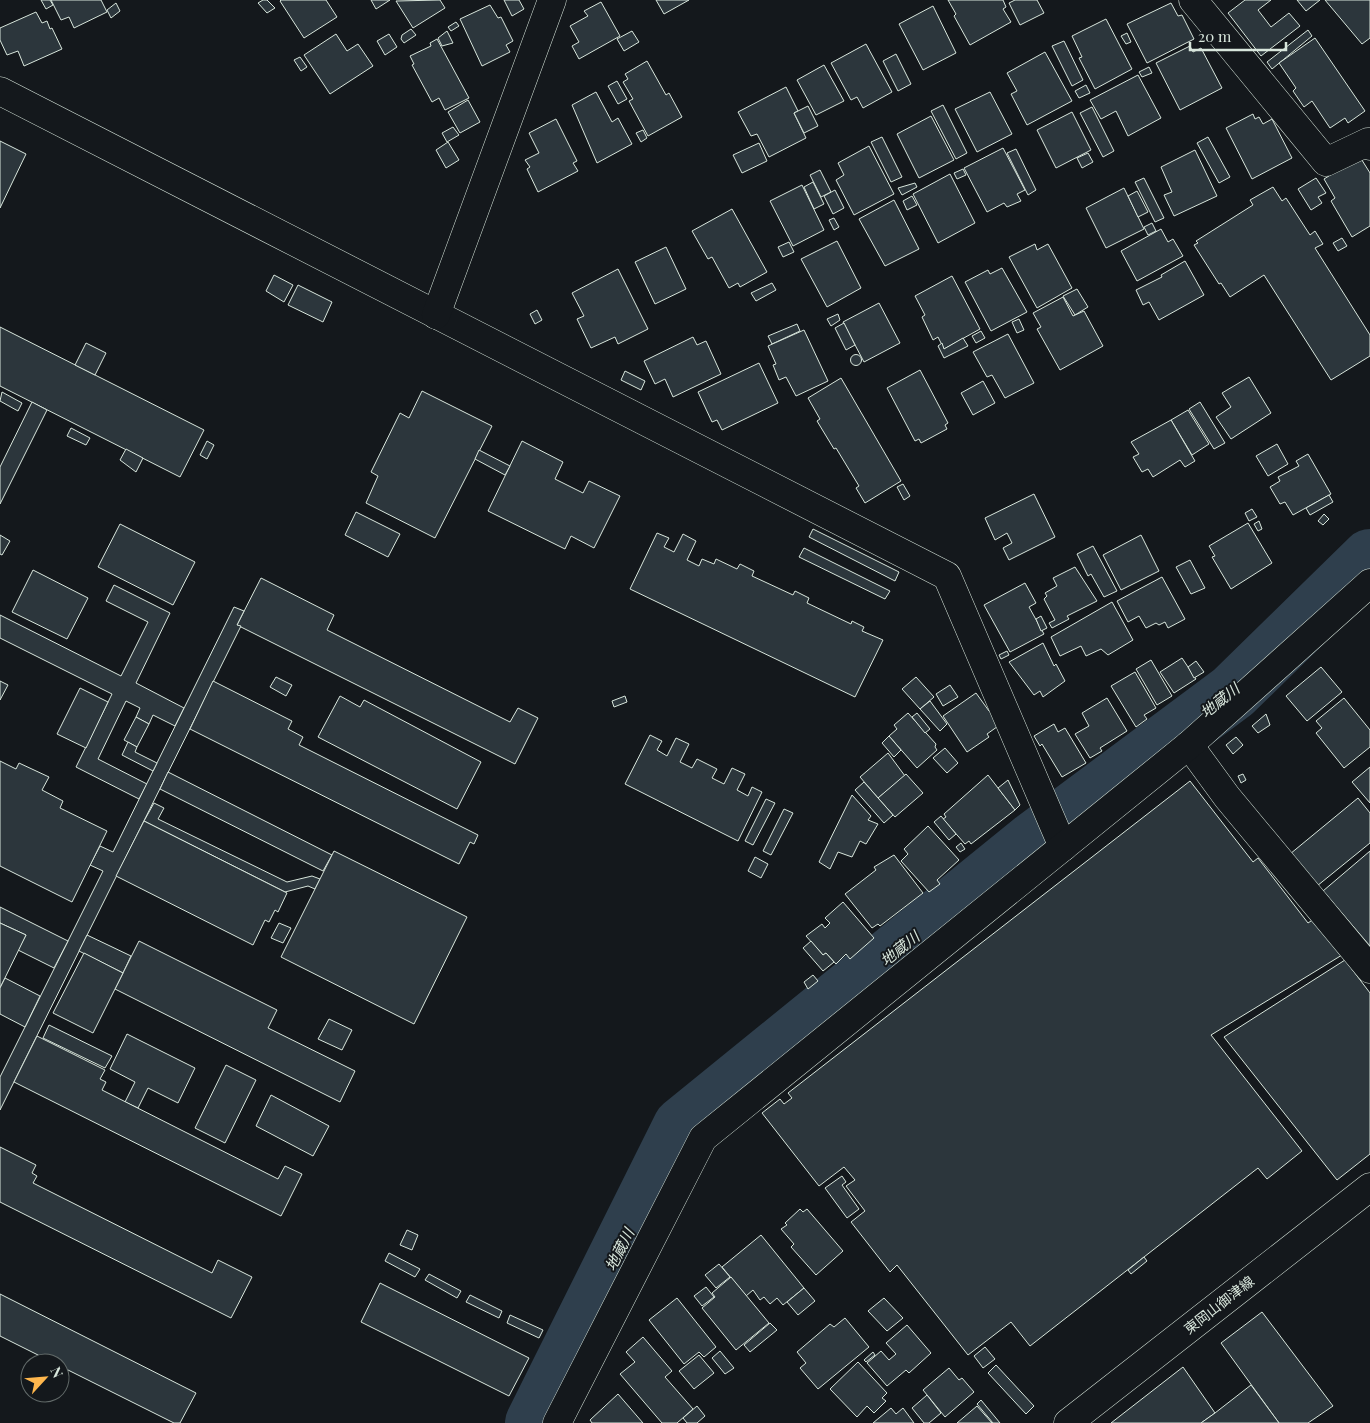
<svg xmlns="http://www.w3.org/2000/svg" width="1370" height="1423" viewBox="0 0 1370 1423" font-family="'Playfair Display','Noto Sans JP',serif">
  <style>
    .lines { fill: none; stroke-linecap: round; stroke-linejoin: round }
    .river { stroke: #2f3f4d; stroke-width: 58 }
    .building { fill: #2c363c; stroke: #d8e6dc }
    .minor-casing { stroke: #d8e6dc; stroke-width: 29 }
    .primary-casing { stroke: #d8e6dc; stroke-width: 29 }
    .minor { stroke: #14181c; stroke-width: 28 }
    .primary { stroke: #14181c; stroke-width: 28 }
    .labels { text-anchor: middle; stroke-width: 4; stroke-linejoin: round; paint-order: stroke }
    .street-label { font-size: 14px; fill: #d8e6dc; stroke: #14181c }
    .water-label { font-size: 15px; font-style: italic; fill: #d8e6dc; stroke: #14181c }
  </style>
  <rect width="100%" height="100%" fill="#14181c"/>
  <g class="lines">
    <path class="river" d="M534,1423L682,1126L1033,841L1233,692L1370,558"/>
  </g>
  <g class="building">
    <path d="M41,0H50L53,5L46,9Z"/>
    <path d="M51,0H101L107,12L74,28L69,17L61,20Z"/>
    <path d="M263,0H267L275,8L267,13L258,3Z"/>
    <path d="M281,0H326L337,17L304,38L280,1Z"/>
    <path d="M371,0H390L376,9Z"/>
    <path d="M440,0L445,8L413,28L396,1Z"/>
    <path d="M504,0H519L524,9L512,16Z"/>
    <path d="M656,0H689L664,14Z"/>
    <path d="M948,0H1003L1006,7L1003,9L1011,22L970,45L954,16L956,14Z"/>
    <path d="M1015,0H1037L1044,13L1020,25L1009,3Z"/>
    <path d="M1245,0H1271L1258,10L1271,27L1289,13L1300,26L1261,56L1228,13Z"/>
    <path d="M1297,0H1320L1306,11Z"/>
    <path d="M1325,0H1370V38L1362,44Z"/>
    <path d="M601,2L620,36L579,59L572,46L579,42L570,26L588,16L584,11Z"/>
    <path d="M116,3L120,11L111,18L107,10Z"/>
    <path d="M1171,3L1178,16L1182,15L1194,39L1147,63L1127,24Z"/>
    <path d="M490,5L498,18L501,17L513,41L506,45L510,52L482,66L460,19Z"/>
    <path d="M933,6L956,53L923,70L899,24Z"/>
    <path d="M36,12L42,23L47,21L50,29L52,28L62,49L24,66L18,51L7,55L0,40V28Z"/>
    <path d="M1106,19L1132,69L1095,89L1079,58L1082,57L1072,36Z"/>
    <path d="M456,22L459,26L451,31L448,27Z"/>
    <path d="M411,29L416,35L404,43L401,39L402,35Z"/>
    <path d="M1308,30L1312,36L1272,69L1267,62Z"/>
    <path d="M447,31L453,43L442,46L438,38Z"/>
    <path d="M632,31L639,42L624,51L617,39Z"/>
    <path d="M1127,33L1131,42L1126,44L1121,36Z"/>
    <path d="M336,34L347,51L358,44L373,66L330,94L304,55Z"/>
    <path d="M389,34L397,47L385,55L377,41Z"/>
    <path d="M1315,38L1365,111L1348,123L1345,118L1330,128L1312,101L1304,107L1293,91L1296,88L1279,63Z"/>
    <path d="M437,39L469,98L445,110L439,98L432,102L412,65L414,64L410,56L431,46L430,43Z"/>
    <path d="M1064,41L1083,80L1072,86L1052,46Z"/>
    <path d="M866,44L892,92L863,108L857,97L851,100L831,63Z"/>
    <path d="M1190,46L1193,52L1201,48L1222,88L1180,110L1156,63Z"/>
    <path d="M1045,52L1072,101L1027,125L1011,94L1017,91L1007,73Z"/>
    <path d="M896,54L911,84L898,91L883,61Z"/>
    <path d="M300,57L307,67L301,71L294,60Z"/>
    <path d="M647,61L666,95L669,93L682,117L648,136L629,101L633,99L623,82L628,79L625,74Z"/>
    <path d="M824,65L844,101L816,115L797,80Z"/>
    <path d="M1149,67L1152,73L1142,77L1139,72Z"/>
    <path d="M1138,75L1161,118L1128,136L1116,111L1101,119L1090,100Z"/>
    <path d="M617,81L627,99L618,104L608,86Z"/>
    <path d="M1086,85L1090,93L1079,98L1075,91Z"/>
    <path d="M786,87L798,111L794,113L806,138L769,157L757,134L751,136L738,112Z"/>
    <path d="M596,92L612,122L618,118L632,144L597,163L572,105Z"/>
    <path d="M990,92L1012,134L977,152L955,109Z"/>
    <path d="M468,100L480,122L460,133L448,112Z"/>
    <path d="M943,105L967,153L956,159L931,111Z"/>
    <path d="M808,106L818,126L804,133L794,113Z"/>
    <path d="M1092,107L1114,151L1103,157L1080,113Z"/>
    <path d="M1072,112L1091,150L1056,168L1037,130Z"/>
    <path d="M1253,114L1255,119L1259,117L1263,124L1272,119L1292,158L1252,179L1226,128Z"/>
    <path d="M931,116L954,160L919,178L897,134Z"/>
    <path d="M556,119L577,161L573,163L578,171L538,192L527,169L530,167L525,160L539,153L529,133Z"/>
    <path d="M453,127L459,135L447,142L442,133Z"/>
    <path d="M643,130L647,138L641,142L636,133Z"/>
    <path d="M882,137L902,177L891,182L871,142Z"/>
    <path d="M1208,137L1230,177L1219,183L1197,143Z"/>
    <path d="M0,141L26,154L0,208Z"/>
    <path d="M448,142L459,160L446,168L436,150Z"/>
    <path d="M759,143L767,161L742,173L733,155Z"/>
    <path d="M869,146L894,194L854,215L836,180L844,175L838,163Z"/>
    <path d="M1003,148L1025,190L1017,194L1021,201L1007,207L1004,203L987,212L964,168Z"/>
    <path d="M1016,149L1036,190L1028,195L1007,153Z"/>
    <path d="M1195,150L1217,196L1174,216L1164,195L1172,192L1161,167Z"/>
    <path d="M1088,153L1093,162L1082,168L1077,158Z"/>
    <path d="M1360,157L1370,173V226L1352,237L1331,201L1335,198L1324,179Z"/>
    <path d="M963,169L966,175L957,179L954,173Z"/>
    <path d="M820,170L831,192L821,197L810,175Z"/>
    <path d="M950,174L975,223L938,243L913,194Z"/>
    <path d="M1144,178L1164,218L1155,222L1135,182Z"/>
    <path d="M1316,178L1326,193L1318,197L1322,203L1311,210L1298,189Z"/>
    <path d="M813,182L824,204L814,209L804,187Z"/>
    <path d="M915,183L917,187L902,195L898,188Z"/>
    <path d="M802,185L824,230L793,246L770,201Z"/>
    <path d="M1273,187L1282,201L1286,198L1310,235L1315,231L1323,244L1315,248L1370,335V356L1331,380L1264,275L1230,297L1221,283L1219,284L1194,245L1198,243L1196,241L1253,205L1250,200Z"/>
    <path d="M1124,188L1144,229L1106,248L1086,208Z"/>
    <path d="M835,190L844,208L833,214L824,196Z"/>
    <path d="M1137,191L1148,212L1138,217L1128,196Z"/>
    <path d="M912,196L917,205L907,210L903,201Z"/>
    <path d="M894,200L919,249L885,266L859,219Z"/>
    <path d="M732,209L767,272L740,287L738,283L729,288L712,257L708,259L692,231Z"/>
    <path d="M834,218L839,227L834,230L829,220Z"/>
    <path d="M1152,223L1156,231L1148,235L1144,227Z"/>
    <path d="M1161,229L1168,242L1173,239L1183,256L1137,281L1121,251Z"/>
    <path d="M1342,238L1347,246L1338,251L1333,243Z"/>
    <path d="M837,241L861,288L827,307L801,259Z"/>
    <path d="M789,242L794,252L783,257L778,247Z"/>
    <path d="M1035,244L1037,250L1048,244L1072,288L1037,308L1009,257Z"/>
    <path d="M666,247L686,289L655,304L635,262Z"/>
    <path d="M1185,261L1204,295L1159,320L1149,302L1143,305L1136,290L1162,277L1161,275Z"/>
    <path d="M1002,268L1027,312L991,331L965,282L988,270L990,274Z"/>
    <path d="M618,269L648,329L618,344L615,337L591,348L577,319L584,316L572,293Z"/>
    <path d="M274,275L293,285L284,302L266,291Z"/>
    <path d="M952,276L980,329L944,349L938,337L933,340L922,317L925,315L915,296Z"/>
    <path d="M772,283L776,290L756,301L751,293Z"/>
    <path d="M298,285L332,302L323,322L288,305Z"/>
    <path d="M1077,289L1088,307L1075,315L1063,296Z"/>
    <path d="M1063,297L1073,316L1084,311L1103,346L1060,370L1037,329L1041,327L1033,313Z"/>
    <path d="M879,303L900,343L864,362L843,322Z"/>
    <path d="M537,310L542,320L535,324L530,314Z"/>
    <path d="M838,314L840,320L831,326L827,319Z"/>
    <path d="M1019,319L1024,330L1017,333L1012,322Z"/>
    <path d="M844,323L855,345L846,350L835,328Z"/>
    <path d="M797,324L800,331L772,344L768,336Z"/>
    <path d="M0,327L204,430L180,477L0,386Z"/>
    <path d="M804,330L828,381L796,396L786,377L779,380L773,365L776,364L768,346Z"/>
    <path d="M981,331L985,338L976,343L972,336Z"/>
    <path d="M1008,334L1034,383L1005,398L992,375L987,377L973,352Z"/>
    <path d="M693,337L697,345L706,341L721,374L673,397L665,379L655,384L644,361Z"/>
    <path d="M963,338L968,346L944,358L938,346L942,343L944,349Z"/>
    <path d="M86,343L106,353L95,375L75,365Z"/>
    <circle cx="856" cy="360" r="5.5"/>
    <path d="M759,363L778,403L722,430L717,420L712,422L698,392Z"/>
    <path d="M920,370L948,423L945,425L947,429L921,443L919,439L915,441L887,388Z"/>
    <path d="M625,371L645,381L641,390L621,380Z"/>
    <path d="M1249,377L1271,413L1231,439L1216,417L1231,407L1222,393Z"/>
    <path d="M841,378L901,481L865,503L856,488L859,486L836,448L834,449L817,421L820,419L808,398Z"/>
    <path d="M983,381L995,403L973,415L961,393Z"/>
    <path d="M422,391L492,426L435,538L366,503L378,476L371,472L400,413L409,418Z"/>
    <path d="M2,392L22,403L18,411L0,401Z"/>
    <path d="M32,402L47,410L0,504V467Z"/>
    <path d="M1200,402L1225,443L1214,449L1189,409Z"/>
    <path d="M1188,410L1209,444L1192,455L1171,420Z"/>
    <path d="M1171,420L1195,461L1185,467L1180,460L1153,477L1148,469L1142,472L1133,457L1139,454L1131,442Z"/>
    <path d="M71,428L90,438L86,445L67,436Z"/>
    <path d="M207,441L214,445L207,459L200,455Z"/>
    <path d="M522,441L563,462L555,479L583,493L589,481L620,496L594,548L571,536L565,549L488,511Z"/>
    <path d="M1277,444L1288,464L1268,476L1256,456Z"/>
    <path d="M126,449L143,458L136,472L120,460Z"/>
    <path d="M479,450L510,466L505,475L475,459Z"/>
    <path d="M1308,454L1331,494L1293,515L1285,502L1280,504L1270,487L1280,481L1278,477L1299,466L1296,461Z"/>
    <path d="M903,484L910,496L904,500L897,487Z"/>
    <path d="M1034,494L1055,537L1009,560L1003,548L1012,543L1007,533L995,540L985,518Z"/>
    <path d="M1329,495L1333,502L1310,515L1306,508Z"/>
    <path d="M1252,509L1257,517L1249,521L1245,513Z"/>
    <path d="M356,512L400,534L388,557L345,535Z"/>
    <path d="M1324,514L1329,519L1323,525L1318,521Z"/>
    <path d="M1259,521L1262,529L1258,531L1254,524Z"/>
    <path d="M1248,523L1272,563L1231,589L1212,557L1215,556L1209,546Z"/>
    <path d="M120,524L195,562L173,605L98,567Z"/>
    <path d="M813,529L899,572L895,581L809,537Z"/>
    <path d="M657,533L669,538L664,547L674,552L683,534L696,541L687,560L699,566L702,559L714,564L716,559L737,569L740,564L754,571L752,576L793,595L795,591L809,598L807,603L851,624L852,621L864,627L862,631L883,640L855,697L630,589Z"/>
    <path d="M0,535L10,541L2,555L0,554Z"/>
    <path d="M1141,535L1159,571L1121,590L1103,555Z"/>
    <path d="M1093,546L1117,591L1104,597L1091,574L1088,576L1077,554Z"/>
    <path d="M804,548L890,591L885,599L799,557Z"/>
    <path d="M1190,560L1205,588L1191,594L1176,567Z"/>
    <path d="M1075,567L1097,601L1067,616L1069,619L1052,628L1049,623L1055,620L1044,599L1047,596L1045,593L1057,586L1053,578Z"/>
    <path d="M33,570L88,598L67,639L12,612Z"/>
    <path d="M1162,577L1185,619L1168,628L1165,622L1159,625L1156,623L1146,628L1139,616L1128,622L1117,601Z"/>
    <path d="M261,578L334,615L327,630L510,722L518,708L538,718L515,764L237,625Z"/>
    <path d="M1025,583L1036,603L1029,607L1044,634L1010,652L984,605Z"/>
    <path d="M114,585L170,613L136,683L184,708L175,726L153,715L149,724L136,717L140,708L126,701L98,759L147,784L139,799L76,767L112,694L0,638V615L121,676L148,622L106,601Z"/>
    <path d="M1112,602L1133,640L1108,655L1101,649L1086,656L1081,646L1060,656L1051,637Z"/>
    <path d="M234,607L244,611L237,625L241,626L0,1110V1077L103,871L90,865L100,846L113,852Z"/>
    <path d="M1041,616L1047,628L1041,631L1036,619Z"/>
    <path d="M1043,643L1054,666L1056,664L1065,681L1043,697L1040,691L1034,695L1009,662Z"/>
    <path d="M1007,651L1009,655L1001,659L999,655Z"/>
    <path d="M1182,658L1196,679L1174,693L1160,672Z"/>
    <path d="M1151,660L1172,696L1157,705L1136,669Z"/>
    <path d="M1196,661L1204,672L1194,678L1188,667Z"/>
    <path d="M1321,667L1342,692L1307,721L1286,696Z"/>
    <path d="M1135,672L1156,708L1144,715L1147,719L1136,727L1111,686Z"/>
    <path d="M276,677L292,685L286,696L270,687Z"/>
    <path d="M916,677L934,697L920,709L902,689Z"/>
    <path d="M0,681L8,685L0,700Z"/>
    <path d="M213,681L292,721L288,729L303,737L299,745L478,835L474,844L470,842L459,864L190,729Z"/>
    <path d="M950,685L958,697L943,706L936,694Z"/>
    <path d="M80,688L108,702L86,748L57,734Z"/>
    <path d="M976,693L989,711L992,710L1001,724L987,734L989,737L967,752L943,716Z"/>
    <path d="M340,696L360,707L364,700L481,762L457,809L318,737Z"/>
    <path d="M625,696L627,702L614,707L612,701Z"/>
    <path d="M1107,698L1127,731L1100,748L1102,751L1090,758L1075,734L1089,726L1082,713Z"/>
    <path d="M1344,698L1370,730V747L1344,768L1316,733L1322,728L1316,721Z"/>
    <path d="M930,701L947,724L940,731L920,709Z"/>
    <path d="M908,713L936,744L935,747L937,750L917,768L889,736L897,729L894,725Z"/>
    <path d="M917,713L930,729L925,733L912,717Z"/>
    <path d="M1266,714L1270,725L1258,733L1252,726Z"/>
    <path d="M136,717L149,724L137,747L124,740Z"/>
    <path d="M1054,724L1058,732L1065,728L1086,763L1062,777L1042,744L1040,746L1034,736Z"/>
    <path d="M650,735L662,741L657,750L667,756L676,738L689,744L680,762L692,768L697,759L717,769L712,778L724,784L732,768L745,774L737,790L748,796L752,787L762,792L738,841L625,784Z"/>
    <path d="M889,736L901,750L894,757L882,743Z"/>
    <path d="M1236,737L1243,745L1233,754L1226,745Z"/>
    <path d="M128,742L137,747L135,752L157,763L153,771L122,755Z"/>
    <path d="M945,748L958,763L947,773L933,758Z"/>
    <path d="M888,753L905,776L878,798L860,777Z"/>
    <path d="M0,761L16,769L19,763L49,777L42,790L63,801L60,808L107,831L72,902L0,866Z"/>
    <path d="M1370,767V803L1352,782Z"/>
    <path d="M168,772L332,855L323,871L160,789Z"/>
    <path d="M906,774L923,793L895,817L878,798Z"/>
    <path d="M1243,774L1246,780L1241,783L1238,776Z"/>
    <path d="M988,775L1015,810L971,844L969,841L965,844L943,819L946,817L944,814Z"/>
    <path d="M1008,780L1020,805L1015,810L998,788Z"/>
    <path d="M1190,781L1253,862L1258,858L1308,923L1314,919L1342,955L1211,1035L1302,1151L1267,1179L1258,1168L1030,1346L1011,1322L968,1355L897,1265L890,1272L851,1222L865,1211L846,1186L855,1180L844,1167L819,1186L762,1113L780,1099L784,1104L792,1098L788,1093Z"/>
    <path d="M864,782L893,815L884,823L855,790Z"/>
    <path d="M852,795L871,816L868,820L878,824L866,844L860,841L852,857L838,852L830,869L819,862Z"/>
    <path d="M1358,798L1370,813V843L1317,886L1290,854Z"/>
    <path d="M766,799L775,803L753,845L745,841Z"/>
    <path d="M154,803L164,808L158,819L287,882L312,876L320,879L315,889L308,886L285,892L144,821Z"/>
    <path d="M784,809L793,813L771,855L763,851Z"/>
    <path d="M941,816L956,834L949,840L934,822Z"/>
    <path d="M144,821L287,893L278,912L275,910L269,922L265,920L253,945L116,876Z"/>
    <path d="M928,826L959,860L937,880L940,884L929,892L901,861L908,854L904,849Z"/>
    <path d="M961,843L965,849L960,852L956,847Z"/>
    <path d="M334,851L467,917L414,1024L281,957Z"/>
    <path d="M1370,851V946L1323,891Z"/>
    <path d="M894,855L923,893L880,926L878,924L872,928L845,894L876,870L874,867Z"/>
    <path d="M755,857L768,864L761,878L748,871Z"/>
    <path d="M843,902L874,938L850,959L846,954L836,964L826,953L823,955L806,936L822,924L825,928L830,923L825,918Z"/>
    <path d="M0,907L68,941L54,968L18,950L26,935L0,923Z"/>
    <path d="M0,923L26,935L0,988Z"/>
    <path d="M279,923L291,928L283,943L271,938Z"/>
    <path d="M87,935L131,956L123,973L79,951Z"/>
    <path d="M139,941L277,1010L268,1028L355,1071L340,1102L115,989Z"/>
    <path d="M811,941L823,955L826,953L834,962L823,971L803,948Z"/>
    <path d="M84,953L123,973L93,1033L53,1013Z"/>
    <path d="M1345,960L1370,993V1154L1337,1180L1224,1037Z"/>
    <path d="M813,975L818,981L808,989L804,982Z"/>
    <path d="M5,978L40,996L25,1027L0,1014V988Z"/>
    <path d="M329,1019L352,1030L342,1050L318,1039Z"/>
    <path d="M49,1025L112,1056L105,1068L43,1038Z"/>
    <path d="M127,1034L195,1068L178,1103L148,1088L138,1108L125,1102L135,1082L110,1069Z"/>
    <path d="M37,1036L105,1070L100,1079L106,1082L102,1090L278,1179L285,1166L302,1174L281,1216L14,1082Z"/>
    <path d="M226,1065L256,1080L225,1143L195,1128Z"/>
    <path d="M271,1095L329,1126L313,1156L256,1126Z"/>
    <path d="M0,1147L36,1165L32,1173L37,1176L33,1183L212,1273L218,1260L252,1277L231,1318L0,1202Z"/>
    <path d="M842,1176L846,1182L842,1185L859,1209L847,1218L825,1188Z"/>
    <path d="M800,1209L803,1212L807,1209L843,1251L816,1275L791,1247L794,1244L781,1229L787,1225L785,1223Z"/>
    <path d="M407,1230L418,1235L412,1250L400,1245Z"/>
    <path d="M761,1235L804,1288L783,1305L777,1298L770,1304L764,1297L760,1300L753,1290L746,1296L722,1267Z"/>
    <path d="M389,1253L420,1269L415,1277L385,1261Z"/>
    <path d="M1144,1257L1147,1261L1131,1274L1128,1270Z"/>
    <path d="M719,1264L730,1277L716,1288L705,1275Z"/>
    <path d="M429,1274L461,1291L457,1298L425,1280Z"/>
    <path d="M731,1277L769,1323L736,1350L702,1308L715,1297L712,1293Z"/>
    <path d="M380,1283L529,1358L509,1396L361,1322Z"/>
    <path d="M706,1287L714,1297L702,1306L694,1296Z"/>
    <path d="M804,1288L815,1301L798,1315L787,1302Z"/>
    <path d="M0,1294L196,1393L180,1423H174L60,1366V1363H54L0,1336Z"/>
    <path d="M470,1295L502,1311L499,1318L466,1302Z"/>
    <path d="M677,1298L716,1347L704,1357L699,1352L684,1364L649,1320Z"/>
    <path d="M884,1298L903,1318L887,1331L868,1311Z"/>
    <path d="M1262,1312L1333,1406L1308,1423H1279L1221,1343Z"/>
    <path d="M510,1315L543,1330L539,1338L507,1323Z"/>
    <path d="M845,1318L869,1347L818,1389L800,1368L806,1363L797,1352L830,1324L834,1327Z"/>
    <path d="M770,1323L777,1330L750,1352L744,1345Z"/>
    <path d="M907,1325L931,1353L909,1373L906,1370L887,1386L867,1363L881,1351L889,1360L896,1354L886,1343Z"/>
    <path d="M643,1337L672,1371L665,1377L693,1409L677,1423H662L620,1374L635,1362L626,1352Z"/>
    <path d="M985,1347L995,1359L983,1368L974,1356Z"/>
    <path d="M720,1351L734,1368L725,1374L712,1358Z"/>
    <path d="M873,1352L875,1355L866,1362L864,1360Z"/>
    <path d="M699,1355L714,1373L694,1389L679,1371Z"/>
    <path d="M858,1362L887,1393L882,1398L886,1401L874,1413L867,1406L857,1417L830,1389Z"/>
    <path d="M996,1365L1034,1406L1026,1414L988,1373Z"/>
    <path d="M1183,1367L1215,1413L1201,1423H1111Z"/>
    <path d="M949,1368L959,1380L962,1378L974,1392L945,1417L923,1390Z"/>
    <path d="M1251,1385L1279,1423H1201L1215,1413Z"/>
    <path d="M618,1394L643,1423H592L590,1420Z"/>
    <path d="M927,1395L941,1413L929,1423H924L912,1408Z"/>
    <path d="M981,1400L1000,1423H993L977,1404Z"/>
    <path d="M697,1406L705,1416L697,1423H687L683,1418Z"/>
    <path d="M977,1406L992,1423H957Z"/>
    <path d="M891,1408L896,1414L903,1408L914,1423H873Z"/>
  </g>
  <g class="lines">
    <defs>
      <g id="minor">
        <path d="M1193,0L1326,162L1368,142L1370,146"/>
        <path d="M0,91L947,576L1063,847"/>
        <path d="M436,315L552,0"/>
        <path d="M1189,745L1227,797L1370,969"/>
        <path d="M557,1423L703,1138L1189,745L1370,583"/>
      </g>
      <path id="primary" d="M1068,1423L1370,1187"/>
    </defs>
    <use href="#minor" class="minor-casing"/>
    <use href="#primary" class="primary-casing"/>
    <use href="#minor" class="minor"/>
    <use href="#primary" class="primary"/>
  </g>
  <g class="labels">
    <g class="street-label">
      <text transform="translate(1219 1305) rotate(-38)" y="5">東岡山御津線</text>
    </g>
    <g class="water-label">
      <text transform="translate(1220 701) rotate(-39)" y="5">地蔵川</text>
      <text transform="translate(900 949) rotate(-39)" y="5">地蔵川</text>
      <text transform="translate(620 1250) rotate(-63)" y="5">地蔵川</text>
    </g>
  </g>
  <g transform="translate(45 1378) rotate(64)"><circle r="24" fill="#14181c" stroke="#626a69"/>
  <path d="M0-4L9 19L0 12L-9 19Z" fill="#ffb74d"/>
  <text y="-8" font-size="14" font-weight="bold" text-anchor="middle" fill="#d8e6dc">N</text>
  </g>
  <path d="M1190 42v8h96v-8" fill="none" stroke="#d8e6dc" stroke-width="2.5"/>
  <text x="1198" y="42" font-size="15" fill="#d8e6dc" stroke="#14181c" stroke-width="4" paint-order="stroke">20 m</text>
</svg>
